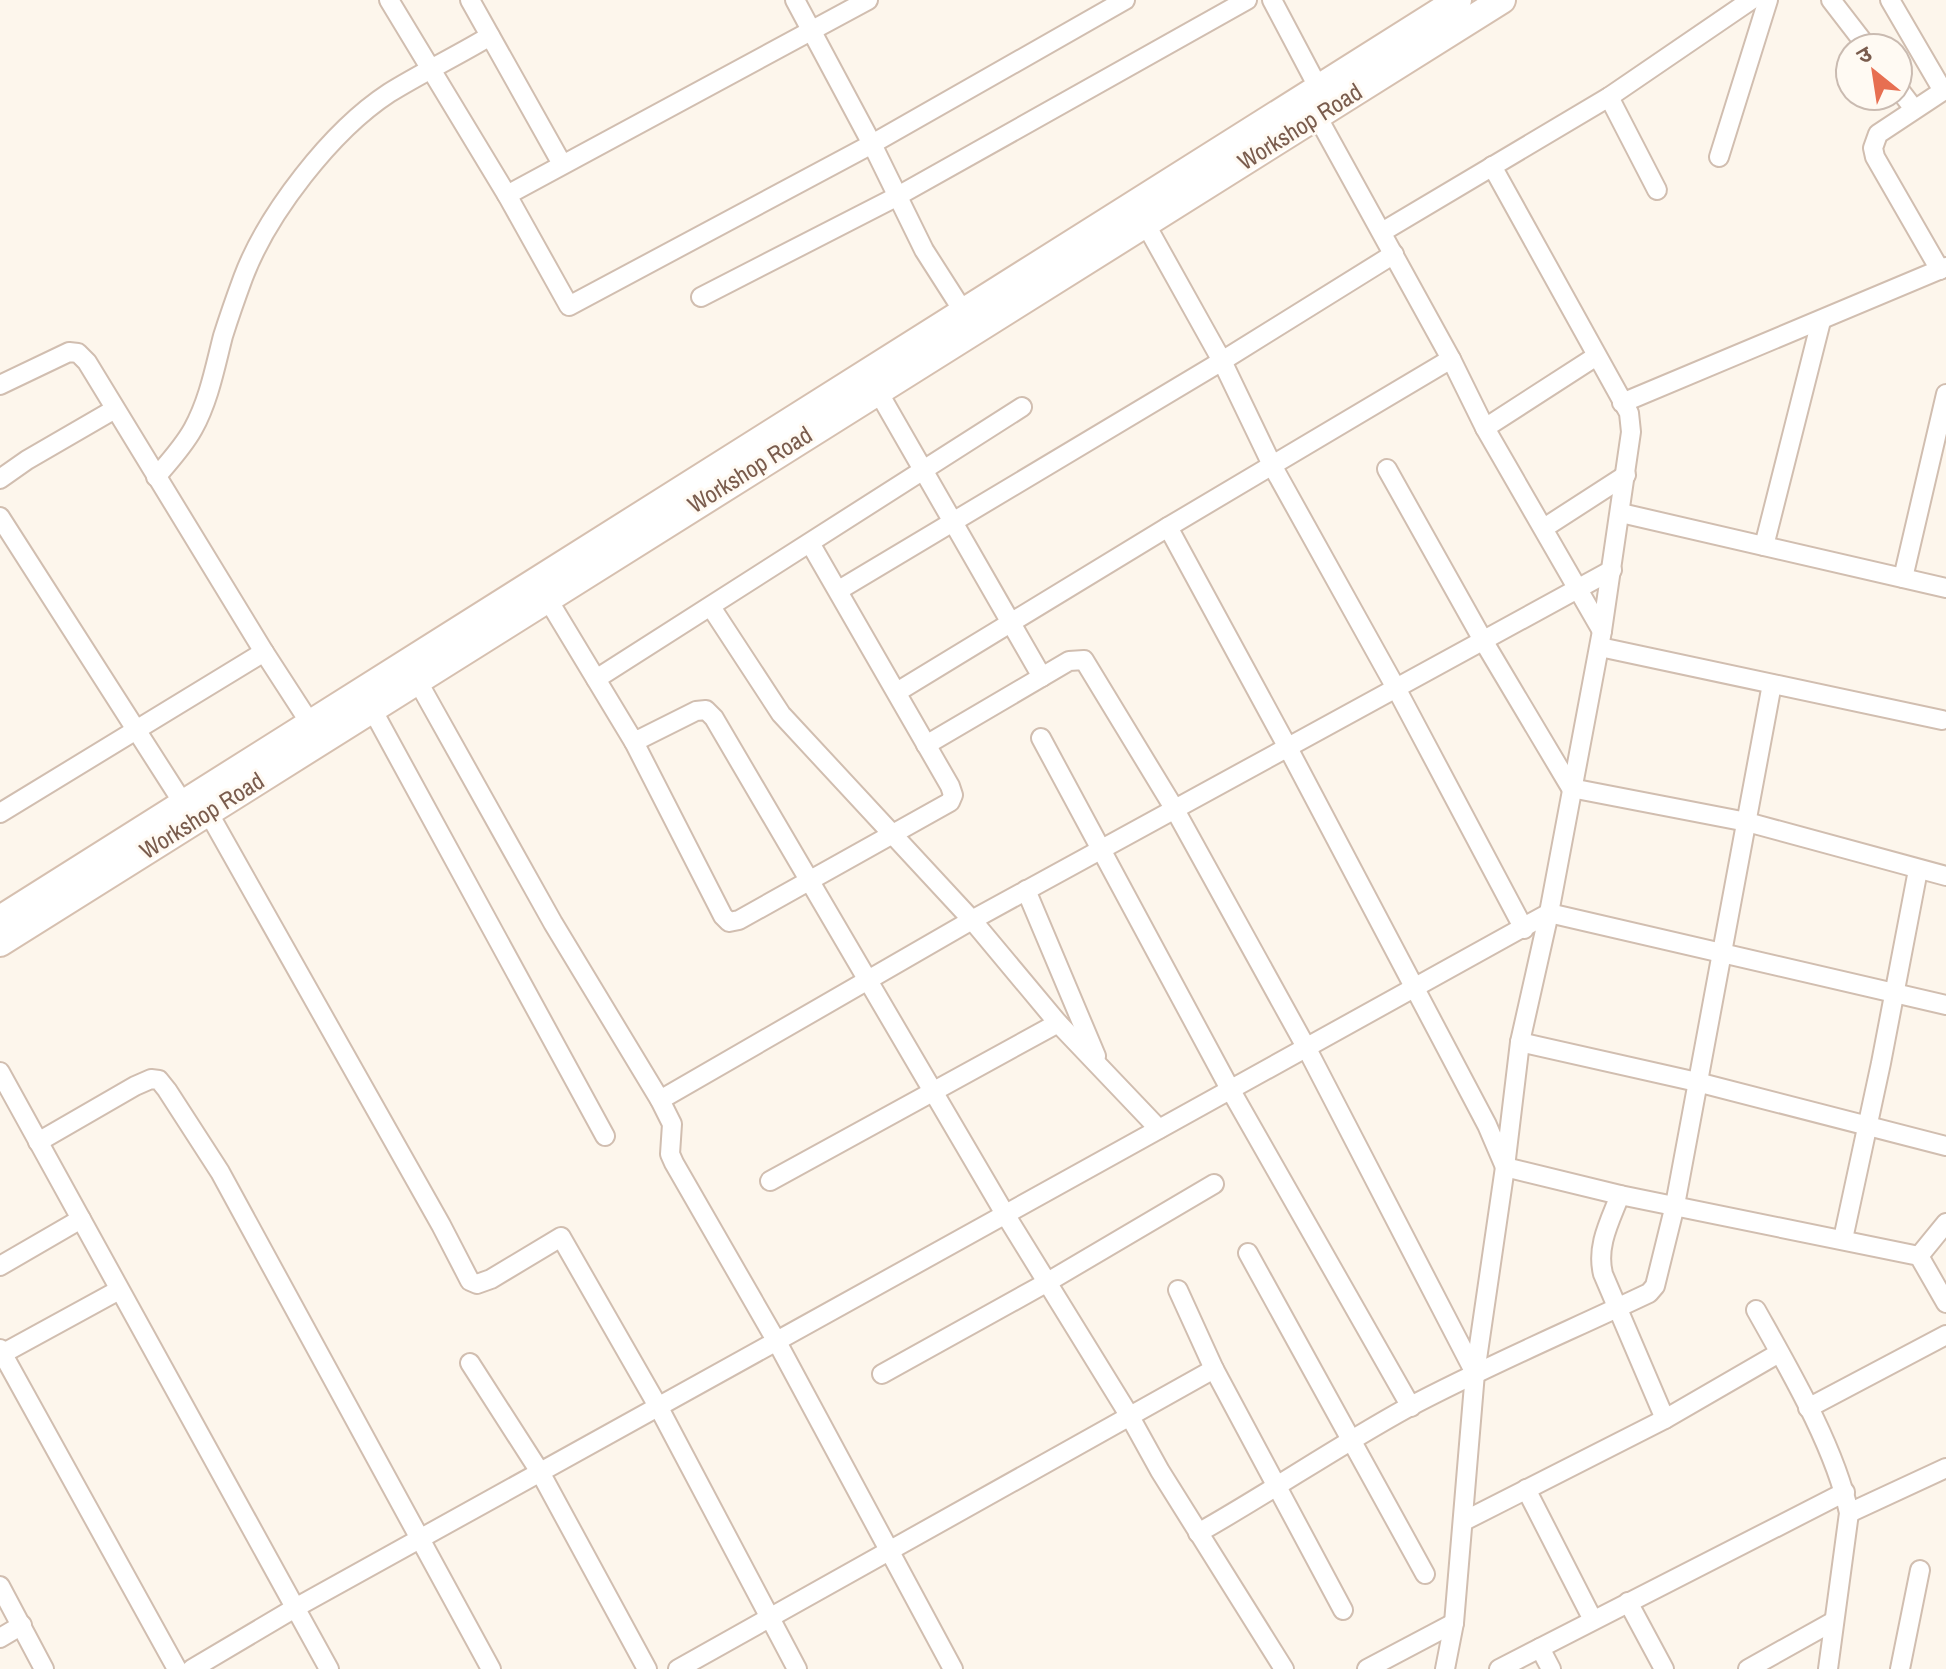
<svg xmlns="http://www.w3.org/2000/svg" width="1946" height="1669" viewBox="0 0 1946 1669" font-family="'Archivo Narrow','Noto Sans Devanagari',sans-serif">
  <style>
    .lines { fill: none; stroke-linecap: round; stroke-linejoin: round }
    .street-casing { stroke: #d1beb0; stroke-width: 22 }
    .secondary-casing { stroke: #d6c0b0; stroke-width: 30 }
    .street { stroke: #fff; stroke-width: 18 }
    .secondary { stroke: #fff; stroke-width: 26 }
    .labels { text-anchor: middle; stroke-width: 6; stroke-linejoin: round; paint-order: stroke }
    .street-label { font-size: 24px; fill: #7a5c4d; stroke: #fffaf3 }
  </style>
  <rect width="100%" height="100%" fill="#fdf6ec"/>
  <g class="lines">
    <defs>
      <g id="street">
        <path d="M389,0L507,195L569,306L872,144L1125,0"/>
        <path d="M470,0L562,164"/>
        <path d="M795,0L872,144L924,250L963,311"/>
        <path d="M1272,0L1318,87"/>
        <path d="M1831,0L1868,48"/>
        <path d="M1890,0L1943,91"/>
        <path d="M1898,88L1914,109"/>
        <path d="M1609,97L1657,190"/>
        <path d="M1317,116L1451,359L1485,428L1602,631"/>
        <path d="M1719,157L1768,0"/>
        <path d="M507,195L868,0"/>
        <path d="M1145,223L1222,361L1273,467L1396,688L1524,929"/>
        <path d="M1382,232L1609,97L1751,0"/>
        <path d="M1940,270L1875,157L1873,148L1878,134L1946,89"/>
        <path d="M701,297L896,197L1247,0"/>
        <path d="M872,381L1042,677"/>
        <path d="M0,385L69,352L78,353L87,362L264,652L310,723"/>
        <path d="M1622,403L1946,267"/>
        <path d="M1485,428L1595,357"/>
        <path d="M1387,469L1484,642L1571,788L1747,822L1946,876"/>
        <path d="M156,477C169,462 183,447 193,429C209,400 215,367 223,336C229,317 236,297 243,278C267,214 331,131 389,93C421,73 457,56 490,36"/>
        <path d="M0,479L27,460L115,409"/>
        <path d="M1621,513L1946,588"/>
        <path d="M0,517L183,803"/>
        <path d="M1168,527L1287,746L1487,1125L1505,1167L1620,1195L1919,1256L1946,1303"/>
        <path d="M1544,528L1626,475"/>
        <path d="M1764,546L1821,321"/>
        <path d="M1903,578L1946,394"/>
        <path d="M839,590L1222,361L1394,254"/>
        <path d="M547,598L634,742L696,711L706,710L714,718L1005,1214L1129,1415L1160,1471L1284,1669"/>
        <path d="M711,607L781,714L972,920L1058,1023L1159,1129"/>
        <path d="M1600,647L1942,720"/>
        <path d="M596,679L1022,407"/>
        <path d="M417,680L553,923L660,1100L672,1124L670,1154L674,1163L777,1342L953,1669"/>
        <path d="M897,692L1168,527L1451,359"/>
        <path d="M372,709L605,1136"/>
        <path d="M1041,738L1230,1089L1411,1407"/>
        <path d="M634,742L723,916L729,922L739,920L950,802L953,795L950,786L810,543"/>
        <path d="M926,745L1069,661L1084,660L1174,808L1306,1047L1475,1373"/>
        <path d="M208,812L441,1225L470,1281L477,1284L491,1279L561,1237L659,1408L797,1669"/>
        <path d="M0,813L264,652"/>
        <path d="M1026,890L1096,1056"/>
        <path d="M1520,1042L1697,1082L1946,1146"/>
        <path d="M0,1072L329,1669"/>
        <path d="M660,1100L972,920L1612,570"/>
        <path d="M38,1142L135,1086L151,1079L159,1080L167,1090L220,1172L491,1669"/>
        <path d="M770,1181L1058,1023"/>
        <path d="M1620,1195C1610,1221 1596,1246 1603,1274L1665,1419"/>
        <path d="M1843,1239L1881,1063L1918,870"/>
        <path d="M1248,1253L1425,1574"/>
        <path d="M1919,1256L1946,1223"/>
        <path d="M0,1266L81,1219"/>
        <path d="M1178,1290L1214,1369L1343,1610"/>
        <path d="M1756,1310C1789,1369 1835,1447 1849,1513L1828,1669"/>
        <path d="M0,1349L177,1669"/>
        <path d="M0,1355L119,1290"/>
        <path d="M470,1363L540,1472L647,1669"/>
        <path d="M882,1374L1046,1283L1214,1184"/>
        <path d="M1808,1408L1946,1335"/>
        <path d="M1526,1489L1593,1620"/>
        <path d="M1849,1513L1946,1468"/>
        <path d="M1464,1521L1665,1419L1779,1353"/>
        <path d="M1198,1533C1269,1493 1336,1447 1407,1408C1486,1366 1569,1331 1649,1293L1655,1286L1675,1205L1772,684"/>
        <path d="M0,1586L44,1669"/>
        <path d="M1628,1602L1664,1669"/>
        <path d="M0,1638L22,1625"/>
        <path d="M1540,1648L1551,1669"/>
        <path d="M192,1669L295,1608L1549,913L1946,1005"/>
        <path d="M678,1669L1214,1369"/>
        <path d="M1367,1669L1454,1623"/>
        <path d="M1445,1669L1454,1623L1475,1373L1505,1167L1520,1042L1549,913L1602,631L1631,432L1629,413L1492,166"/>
        <path d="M1499,1669L1845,1492"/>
        <path d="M1748,1669L1834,1621"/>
        <path d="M1900,1669L1920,1570"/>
      </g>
      <g id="secondary">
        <path d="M0,919L1458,0"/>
        <path d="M0,943L1502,0"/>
      </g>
    </defs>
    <use href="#street" class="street-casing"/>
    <use href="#secondary" class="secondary-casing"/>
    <use href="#street" class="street"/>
    <use href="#secondary" class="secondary"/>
  </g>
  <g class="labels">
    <g class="street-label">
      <text transform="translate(1300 127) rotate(-32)" y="8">Workshop Road</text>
      <text transform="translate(750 470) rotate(-32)" y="8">Workshop Road</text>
      <text transform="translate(202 816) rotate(-32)" y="8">Workshop Road</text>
    </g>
  </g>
  <g transform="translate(1874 72) rotate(330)"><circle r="38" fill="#fffaf3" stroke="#cabbb1" stroke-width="2"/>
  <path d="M0-6L14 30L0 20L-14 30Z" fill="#e76f51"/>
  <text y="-12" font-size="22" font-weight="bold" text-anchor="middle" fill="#7a5c4d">उ</text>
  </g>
</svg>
